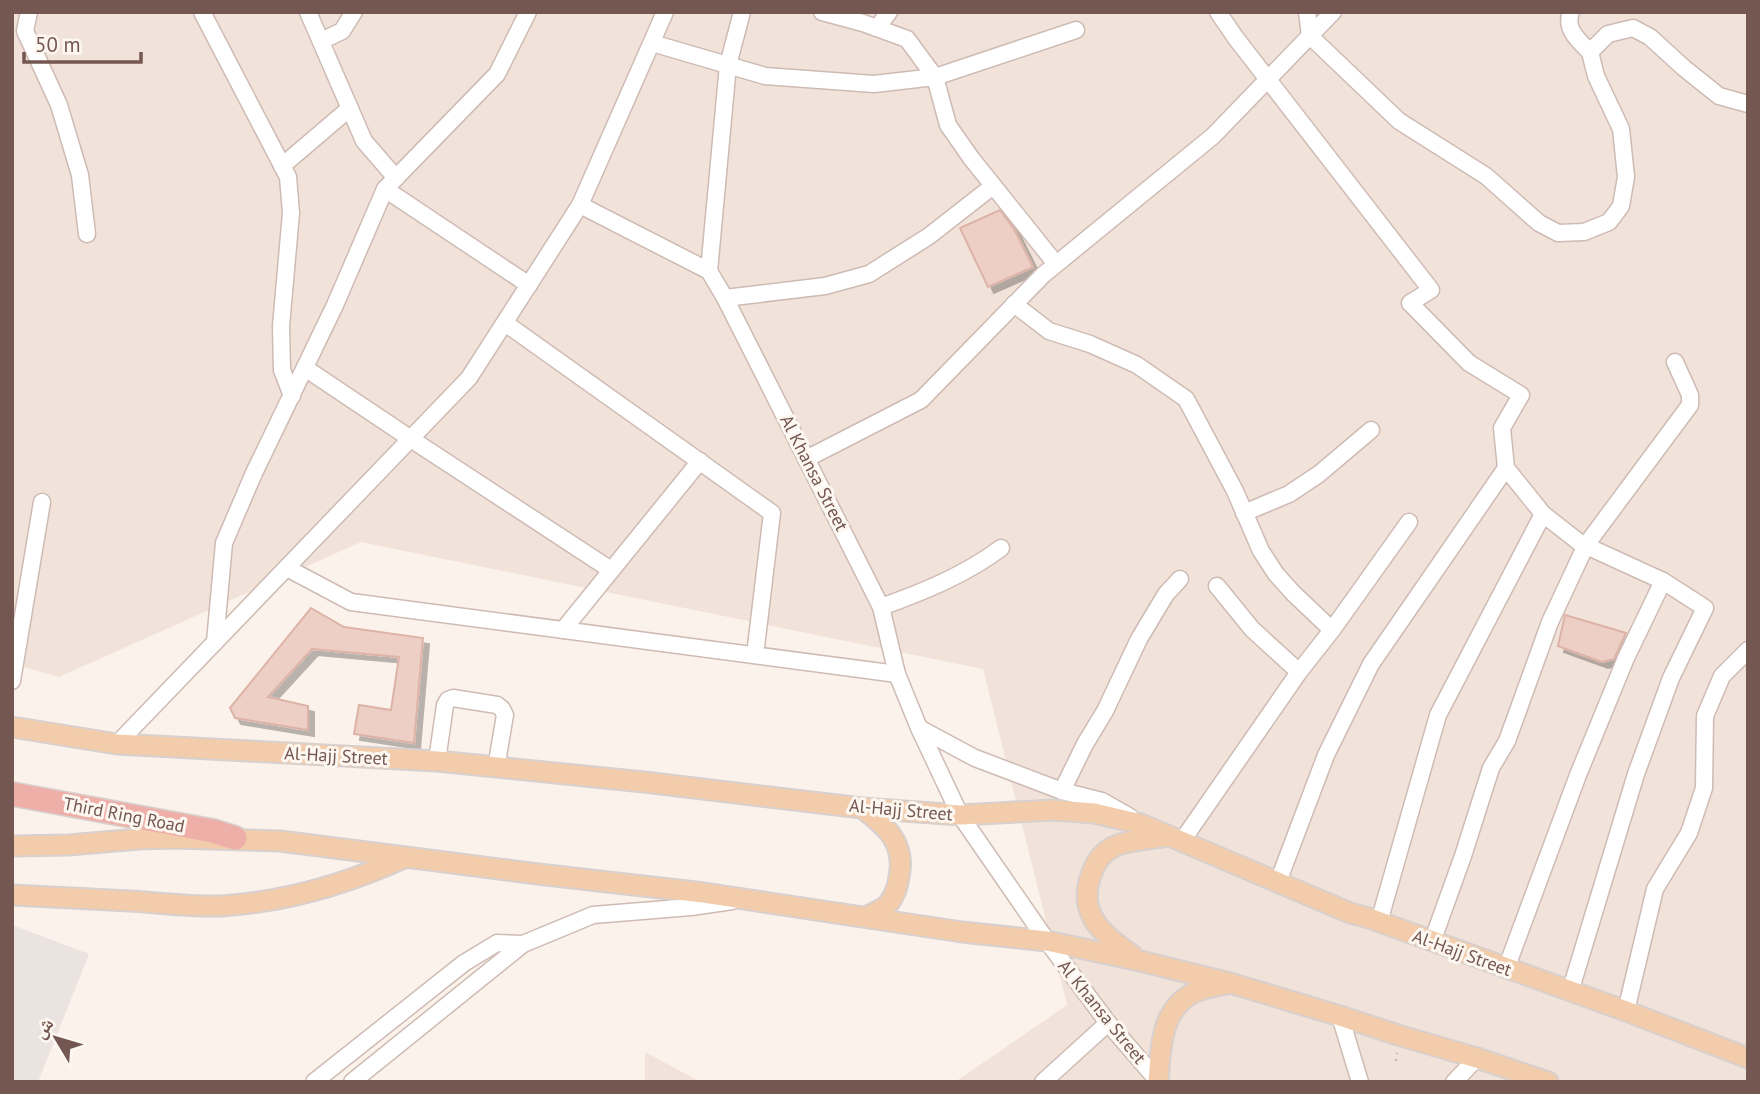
<svg xmlns="http://www.w3.org/2000/svg" width="1760" height="1094" viewBox="0 0 1760 1094" font-family="'PT Sans','Noto Naskh Arabic',sans-serif">
  <style>
    .residential { fill: #f2e3da }
    .industrial { fill: #ebe3e0 }
    .building { fill: #edcfc5; stroke: #deb3a7; stroke-width: 2; filter: url(#shadow) }
    .lines { fill: none; stroke-linecap: round; stroke-linejoin: round }
    .minor-casing { stroke: #cebbb4; stroke-width: 19 }
    .major-casing { stroke: #d8d0ce; stroke-width: 23 }
    .highway-casing { stroke: #d8d0ce; stroke-width: 26 }
    .path { stroke: #d3b2a8; stroke-width: 2.5; stroke-dasharray: 2 5; stroke-linecap: butt }
    .minor { stroke: #fff; stroke-width: 16 }
    .major { stroke: #f2ccab; stroke-width: 19 }
    .highway { stroke: #eeafa9; stroke-width: 23 }
    .labels { text-anchor: middle; stroke-width: 6; stroke-linejoin: round; paint-order: stroke }
    .street-label { font-size: 18px; fill: #745750; stroke: #fdf7f1 }
  </style>
  <defs>
    <filter id="shadow"><feDropShadow dx="6" dy="6" stdDeviation="0" flood-color="#0004"/></filter>
  </defs>
  <rect width="100%" height="100%" fill="#fbf2eb"/>
  <g class="residential">
    <path d="M12,12H1748V1082H955L1067,1005L983,669L361,542L59,677L12,664Z"/>
    <path d="M645,1052L701,1082H645Z"/>
  </g>
  <path class="industrial" d="M12,925L89,954L38,1082H12Z"/>
  <g class="building">
    <path d="M1000,210L1014,229L1033,267L988,287L960,228Z"/>
    <path d="M311,608L344,627L423,638L414,743L354,734L359,705L391,710L399,657L312,649L268,697L308,706V730L235,718L230,708Z"/>
    <path d="M1565,615L1626,633L1614,659L1602,662L1558,646Z"/>
  </g>
  <g class="lines">
    <defs>
      <g id="minor">
        <path d="M29,12L25,31L59,105L80,175L87,234"/>
        <path d="M202,12L288,177L291,213L281,326L282,370L292,396"/>
        <path d="M308,12L364,141L396,178"/>
        <path d="M822,12L863,23L907,39L935,77L948,125L971,158L1056,264"/>
        <path d="M1218,12L1235,37L1431,290L1410,303L1469,363L1521,395L1502,428L1506,468L1543,514L1580,543L1663,581L1705,608L1671,678L1636,774L1570,992"/>
        <path d="M1307,12L1310,36L1399,121L1486,176L1539,223L1558,233L1584,232L1609,222L1621,206L1626,177L1621,129L1596,76L1590,52L1608,34L1633,28L1650,37L1684,68L1719,96L1748,104"/>
        <path d="M1571,12C1564,29 1579,41 1590,52"/>
        <path d="M877,28L889,12"/>
        <path d="M321,41L342,31L354,12"/>
        <path d="M652,43L765,76L874,84L935,77L1076,30"/>
        <path d="M282,166L350,108"/>
        <path d="M385,189L529,285"/>
        <path d="M580,205L709,271L725,298L769,385L881,607L897,674L919,728L960,815L1047,941L1108,1023L1159,1082"/>
        <path d="M709,271L728,65L742,12"/>
        <path d="M725,298L825,286L869,274L929,236L993,186"/>
        <path d="M1014,304L1049,331L1090,344L1137,365L1186,399L1235,491L1261,551L1276,574L1293,593L1332,630L1409,522"/>
        <path d="M505,323L772,513L755,655"/>
        <path d="M305,368L411,439L611,570"/>
        <path d="M806,459L921,400L1043,275L1213,136L1333,12"/>
        <path d="M1244,513L1289,494L1319,474L1371,430"/>
        <path d="M287,568L351,602L897,674"/>
        <path d="M1217,586L1252,629L1299,672"/>
        <path d="M881,607C923,592 965,575 1001,548"/>
        <path d="M563,630L700,461"/>
        <path d="M215,642L224,543L254,473L335,305L385,189L497,74L528,12"/>
        <path d="M12,681L42,502"/>
        <path d="M919,728L975,758L1062,791L1102,801L1130,817"/>
        <path d="M117,744L469,378L580,205L665,12"/>
        <path d="M437,761L445,705L448,700L453,698L497,705L502,709L505,715L496,768"/>
        <path d="M1062,791L1085,744L1105,711L1139,639L1166,594L1180,579"/>
        <path d="M1182,841L1299,672L1332,630"/>
        <path d="M1278,882L1326,755L1371,664L1506,468"/>
        <path d="M1379,922L1438,715L1543,514"/>
        <path d="M1432,942L1463,856L1491,768L1507,741L1550,622L1586,545L1690,405V395L1675,362"/>
        <path d="M1506,969L1578,775L1626,658L1663,581"/>
        <path d="M1626,1011L1655,889L1689,833L1704,788L1705,716L1722,676L1748,650"/>
        <path d="M1340,1016L1360,1082"/>
        <path d="M314,1082L464,963L497,943L523,944"/>
        <path d="M352,1082L523,944L593,915L691,907L732,901"/>
        <path d="M1043,1082L1108,1023"/>
        <path d="M1454,1082L1477,1058"/>
      </g>
      <g id="major">
        <path d="M12,727L117,744L437,761L644,782L862,808L960,815L1053,810L1094,813L1141,824L1350,913L1369,918L1626,1011L1748,1058"/>
        <path d="M862,808C886,826 906,843 899,877C898,885 895,895 889,903C885,909 873,913 866,917"/>
        <path d="M12,846L68,845L139,839L175,838L280,841L538,874L704,893L962,932L1047,941L1140,961L1230,983L1340,1016L1401,1036L1477,1058L1548,1082"/>
        <path d="M12,895C51,897 91,899 130,901C160,903 190,907 221,906C286,902 347,884 406,857"/>
        <path d="M1132,955C1103,935 1077,914 1091,875C1095,863 1102,852 1115,846C1129,840 1153,839 1169,836"/>
        <path d="M1158,1081C1161,1048 1160,1009 1195,992C1204,988 1217,986 1227,984"/>
      </g>
      <path id="highway" d="M12,794L213,831L235,838"/>
    </defs>
    <use href="#minor" class="minor-casing"/>
    <use href="#major" class="major-casing"/>
    <use href="#highway" class="highway-casing"/>
    <path class="path" d="M1396,1061L1397,1053"/>
    <use href="#minor" class="minor"/>
    <use href="#major" class="major"/>
    <use href="#highway" class="highway"/>
  </g>
  <g class="labels">
    <g class="street-label">
      <text transform="translate(814 473) rotate(63)" y="6">Al Khansa Street</text>
      <text transform="translate(336 756) rotate(3)" y="6">Al-Hajj Street</text>
      <text transform="translate(901 810) rotate(5)" y="6">Al-Hajj Street</text>
      <text transform="translate(124 815) rotate(11)" y="6">Third Ring Road</text>
      <text transform="translate(1462 953) rotate(20)" y="6">Al-Hajj Street</text>
      <text transform="translate(1102 1012) rotate(51)" y="6">Al Khansa Street</text>
    </g>
  </g>
  <rect width="1760" height="1094" fill="none" stroke="#745750" stroke-width="28"/>
  <g transform="translate(56 1038) rotate(308)" stroke="#fdf7f1" stroke-width="5" paint-order="stroke">
  <path d="M0-5L12 26L0 18L-12 26Z" fill="#745750"/>
  <text y="-10" font-size="19" font-weight="bold" text-anchor="middle" fill="#745750">ش</text>
  </g>
  <path d="M24 52v10h117v-10" fill="none" stroke="#745750" stroke-width="3.5"/>
  <text x="35" y="52" font-size="21" fill="#745750" stroke="#fdf7f1" stroke-width="5" paint-order="stroke">50 m</text>
</svg>
